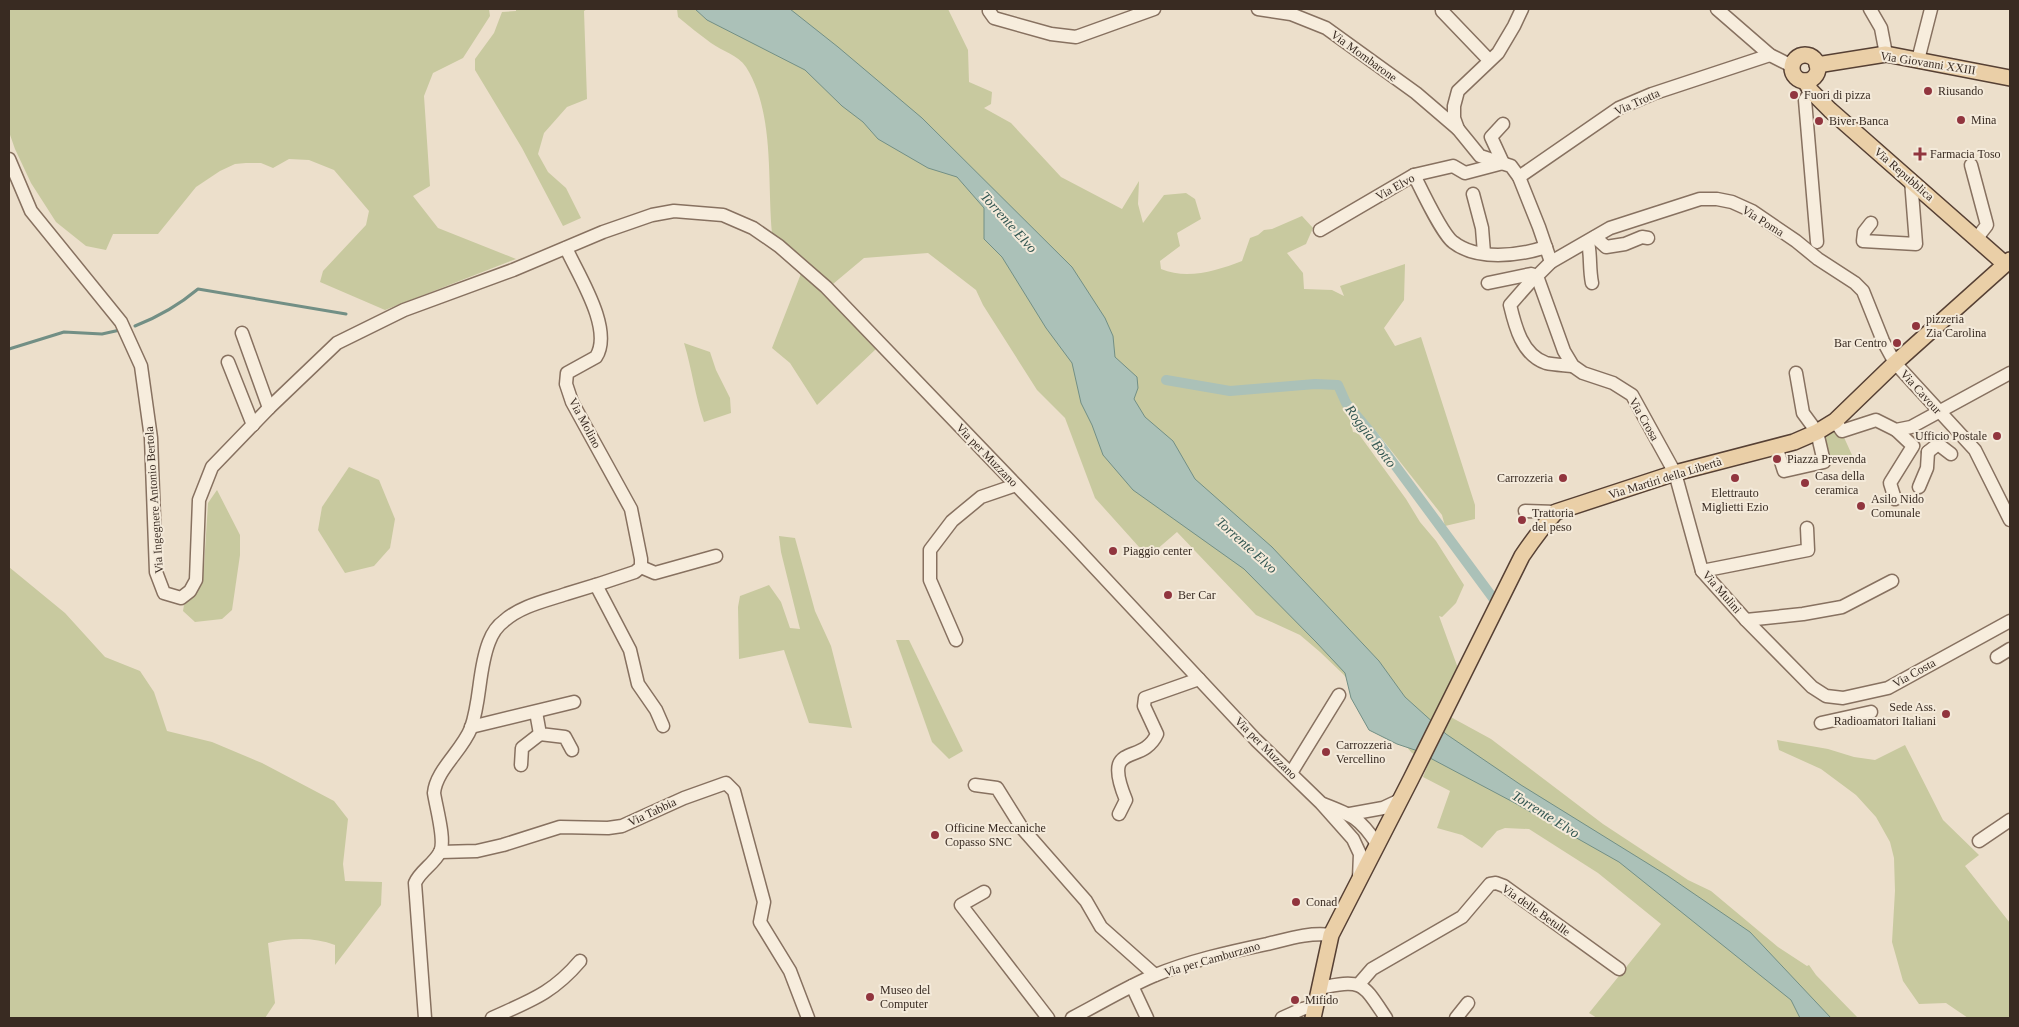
<svg xmlns="http://www.w3.org/2000/svg" width="2019" height="1027" viewBox="0 0 2019 1027" font-family="'Times New Roman',serif">
  <style>
    .green { fill: #c8c99f }
    .water { fill: #abc1b8; stroke: #728f85 }
    .lines { fill: none; stroke-linecap: round; stroke-linejoin: round }
    .stream { stroke: #728f85; stroke-width: 3 }
    .canal { stroke: #abc1b8; stroke-width: 10 }
    .minor-casing { stroke: #877160; stroke-width: 15 }
    .major-casing { stroke: #564034; stroke-width: 18 }
    .minor { stroke: #f7eddd; stroke-width: 12 }
    .major { stroke: #eacfa7; stroke-width: 15 }
    .poi-dot { fill: #91353e; stroke: #f4eada; stroke-width: 2 }
    .labels { text-anchor: middle; stroke-width: 4; stroke-linejoin: round; paint-order: stroke }
    .street-label { font-size: 12px; fill: #392b22; stroke: #f4eada }
    .poi-label { font-size: 12px; fill: #392b22; stroke: #f4eada; text-anchor: start }
    .water-label { font-size: 14px; font-style: italic; fill: #335752; stroke: #f4eada }
  </style>
  <rect width="100%" height="100%" fill="#ecdfcb"/>
  <g class="green">
    <path d="M9,9H489L490,16L463,58L433,73L424,96L430,186L413,196L438,228L516,259L385,310L320,282L323,271L366,225L369,211L334,170L309,160L289,159L273,168L261,163H246L235,164L220,171L196,187L158,234H113L106,250L86,246L56,222L31,183L15,149L9,132Z"/>
    <path d="M516,9H587L584,11L587,99L567,107L544,133L538,154L548,172L566,188L581,218L563,226L522,148L475,70V59L494,33L502,12L516,11Z"/>
    <path d="M677,9H695L707,20L776,9H948L968,50L969,82L992,92L991,104L984,108L1011,123L1061,177L1122,209L1139,181L1138,204L1143,223L1164,195L1186,193L1195,199L1201,219L1177,233L1180,246L1160,261L1161,269C1187,280 1216,271 1242,261L1250,238L1258,235L1264,230L1272,229L1302,216L1313,228L1306,244L1287,253L1303,273L1304,289L1332,290L1344,296L1340,286L1405,264L1404,300L1384,328L1395,346L1421,337L1475,505V519L1445,526L1442,515L1375,430L1348,400L1339,383H1314L1274,386L1276,389L1335,387L1346,403L1353,432L1358,433L1406,499L1420,522L1436,541L1464,585L1456,603L1442,617L1439,616L1459,671L1436,709L1491,739L1603,824L1688,880L1711,891L1778,947L1807,966L1809,965L1816,975L1858,1018H1597L1589,1013L1661,924L1598,873L1529,829L1505,828L1497,831L1482,848L1462,835L1437,828L1450,791L1423,777L1429,762L1412,753L1343,674L1320,652L1300,635L1256,615L1177,532L1148,557L1095,498L1065,418L1037,390L983,305L976,290L928,253L864,258L833,284L772,233C767,181 775,113 746,67C738,55 722,51 711,43C700,35 689,26 678,17Z"/>
    <path d="M802,271L877,348L817,405L790,363L772,348Z"/>
    <path d="M684,343L710,352L716,370L730,398L731,413L704,422C695,396 692,369 684,343Z"/>
    <path d="M1837,427L1842,433L1852,455L1831,461L1824,436Z"/>
    <path d="M349,467L379,480L395,519L390,548L374,566L345,573L318,530L322,507Z"/>
    <path d="M217,490L240,535V555L232,610L222,619L195,622L183,611L184,605L196,593L204,567L208,503Z"/>
    <path d="M779,536L795,538L815,611L831,646L852,728L809,723L784,650L739,659L738,607L740,596L769,585L781,602L790,628L800,629L781,552Z"/>
    <path d="M9,567L65,613L105,657L140,671L154,692L167,731L212,742L262,763L334,801L348,819L343,864L345,881L382,882L381,905L335,965V945C314,937 290,938 268,943L275,1003L265,1018H9Z"/>
    <path d="M896,640H909L963,751L949,759L932,742Z"/>
    <path d="M1777,740L1828,749L1854,757L1875,760L1905,745L1943,820L1979,855L1965,866L2010,923V1018H1968L1946,1003L1919,1004L1903,981L1892,942L1895,891L1894,858L1890,842L1876,817L1856,795L1821,769L1779,750Z"/>
  </g>
  <path class="water" d="M695,9H790L838,47L922,118L1072,267L1105,318L1113,336L1115,357L1137,377L1138,388L1134,399L1145,417L1173,441L1195,479L1272,547L1379,661L1405,697L1446,734L1521,785L1668,876L1750,932L1831,1018H1800L1791,1000L1619,862L1513,802L1415,750L1397,744L1369,730L1351,698L1345,673L1316,642L1244,569L1133,490L1103,455L1092,425L1081,403L1072,363L1046,328L1002,257L984,239V208L957,177L928,168L878,139L863,122L842,106L805,70L707,20Z"/>
  <g class="lines">
    <g class="stream">
      <path d="M135,326C158,317 179,305 198,289L346,314"/>
      <path d="M9,349L64,332L102,334L120,330"/>
    </g>
    <path class="canal" d="M1166,380L1230,391L1315,384L1338,385L1346,403L1372,434L1493,598"/>
    <defs>
      <g id="minor">
        <path d="M990,9L989,11L994,18L1051,34L1076,37L1154,9"/>
        <path d="M1258,9L1291,14L1326,28L1416,93L1458,129"/>
        <path d="M1442,9V11L1489,60"/>
        <path d="M1522,9L1514,26L1498,53L1458,91L1454,106V118L1458,129L1480,156L1511,166L1519,177L1539,227L1551,262"/>
        <path d="M1717,9L1770,55L1792,66"/>
        <path d="M1870,9L1881,28L1886,54"/>
        <path d="M1918,60L1931,9"/>
        <path d="M1811,91L1805,100L1817,242"/>
        <path d="M1503,124L1491,137L1503,163"/>
        <path d="M9,159L31,211L121,322L141,366L151,438L156,572L164,593L181,598L190,591L196,580L199,500L212,467L269,408L337,343L404,310L513,270L603,232L652,215L674,211L723,215L753,228L779,246L826,287L1069,540L1256,740L1321,803L1353,839L1360,854L1359,878"/>
        <path d="M1971,165L1987,225L1977,238"/>
        <path d="M1414,175C1421,189 1442,234 1453,242C1477,261 1518,256 1546,247"/>
        <path d="M1519,177L1619,108L1652,94L1770,55"/>
        <path d="M1473,194L1482,228L1484,253"/>
        <path d="M1871,223L1864,232L1863,241L1916,244L1911,180"/>
        <path d="M1320,230L1414,175L1453,166L1465,173L1503,163"/>
        <path d="M1595,237L1606,247L1625,244L1642,237L1648,238"/>
        <path d="M1588,242C1591,256 1589,268 1592,283"/>
        <path d="M1537,276L1531,281L1510,305C1515,326 1522,355 1546,363C1554,365 1565,365 1573,366"/>
        <path d="M1488,283L1531,274L1537,276"/>
        <path d="M242,333L269,408"/>
        <path d="M228,362L253,425"/>
        <path d="M1835,421L1842,431L1876,420L1896,430L1911,427L2010,373"/>
        <path d="M1776,446L1784,471L1824,462L1817,432L1803,413L1796,373"/>
        <path d="M1928,452L1938,444L1951,454"/>
        <path d="M1919,487L1927,468L1928,452"/>
        <path d="M1895,499L1890,483L1913,446L1896,430"/>
        <path d="M1525,511L1556,512"/>
        <path d="M2010,520L1975,450L1895,363L1883,341L1863,291L1855,283L1818,259L1796,241L1752,211L1732,202L1717,199H1700L1610,228L1551,262L1537,276L1564,351L1573,366L1583,373L1613,383L1632,395L1675,473L1702,571L1746,620L1812,687L1826,696L1843,698L1888,688L2010,621"/>
        <path d="M641,567L655,573L716,556"/>
        <path d="M1702,571L1808,550L1807,528"/>
        <path d="M596,585L630,650L638,684L656,710L663,726"/>
        <path d="M1746,620L1803,614L1842,607L1892,581"/>
        <path d="M956,640L930,580V550L952,521L981,497L1016,485"/>
        <path d="M1997,657L2010,649"/>
        <path d="M536,712L540,734L565,737L572,750"/>
        <path d="M1821,723L1871,712"/>
        <path d="M471,727L574,702"/>
        <path d="M521,765L522,748L540,734"/>
        <path d="M1291,773L1339,695"/>
        <path d="M975,785L997,788L1022,828L1086,901L1101,927L1155,975"/>
        <path d="M1323,804C1352,815 1360,818 1377,844"/>
        <path d="M1119,814L1126,800C1101,739 1142,767 1157,734L1144,706L1145,698L1199,679"/>
        <path d="M1350,814L1383,808L1400,800"/>
        <path d="M1979,841L2010,820"/>
        <path d="M440,852L477,851L503,845L560,827L608,828L622,826L684,798L726,783L734,791L764,902L760,922L790,971L808,1018"/>
        <path d="M984,892L961,905L1048,1018"/>
        <path d="M1359,984L1372,969L1462,917L1490,884L1496,883L1504,886L1619,969"/>
        <path d="M1132,986L1147,1018"/>
        <path d="M1319,988C1363,979 1362,982 1386,1018"/>
        <path d="M425,1018L415,883C420,871 434,864 440,852C446,841 436,807 434,793C436,770 462,751 471,728C481,700 478,670 489,642C492,634 497,626 504,621C521,606 545,601 566,594C590,587 612,580 635,572L641,567V559L631,509L572,402L566,384L567,373L596,357C614,329 577,273 566,248"/>
        <path d="M492,1018C529,1001 552,994 580,961"/>
        <path d="M1072,1018C1099,1004 1125,988 1153,976C1189,961 1229,952 1267,944C1288,939 1309,932 1331,935"/>
        <path d="M1282,1018L1302,1009L1315,1006"/>
        <path d="M1456,1018L1468,1003"/>
      </g>
      <g id="major">
        <circle cx="1805" cy="68" r="13"/>
        <path d="M1817,65L1886,54L2010,78"/>
        <path d="M1805,81L1811,91L1830,110L2005,264"/>
        <path d="M1313,1018L1331,935L1411,779L1522,556C1533,540 1543,526 1556,512L1675,473L1794,442L1817,432L1835,421L1895,363L2010,260"/>
      </g>
    </defs>
    <use href="#minor" class="minor-casing"/>
    <use href="#major" class="major-casing"/>
    <use href="#minor" class="minor"/>
    <use href="#major" class="major"/>
  </g>
  <g class="poi-dot">
    <circle cx="1928" cy="91" r="5"/>
    <circle cx="1794" cy="95" r="5"/>
    <circle cx="1961" cy="120" r="5"/>
    <circle cx="1819" cy="121" r="5"/>
    <path d="M1917.5 146.5h5v5h5v5h-5v5h-5v-5h-5v-5h5z"/>
    <circle cx="1916" cy="326" r="5"/>
    <circle cx="1897" cy="343" r="5"/>
    <circle cx="1997" cy="436" r="5"/>
    <circle cx="1777" cy="459" r="5"/>
    <circle cx="1563" cy="478" r="5"/>
    <circle cx="1735" cy="478" r="5"/>
    <circle cx="1805" cy="483" r="5"/>
    <circle cx="1861" cy="506" r="5"/>
    <circle cx="1522" cy="520" r="5"/>
    <circle cx="1113" cy="551" r="5"/>
    <circle cx="1168" cy="595" r="5"/>
    <circle cx="1946" cy="714" r="5"/>
    <circle cx="1326" cy="752" r="5"/>
    <circle cx="935" cy="835" r="5"/>
    <circle cx="1296" cy="902" r="5"/>
    <circle cx="870" cy="997" r="5"/>
    <circle cx="1295" cy="1000" r="5"/>
  </g>
  <g class="labels">
    <g class="street-label">
      <text transform="translate(1364 56) rotate(36)" y="4">Via Mombarone</text>
      <text transform="translate(1928 63) rotate(9)" y="4">Via Giovanni XXIII</text>
      <text transform="translate(1637 102) rotate(-24)" y="4">Via Trotta</text>
      <text transform="translate(1904 174) rotate(41)" y="4">Via Repubblica</text>
      <text transform="translate(1395 187) rotate(-29)" y="4">Via Elvo</text>
      <text transform="translate(1763 221) rotate(32)" y="4">Via Poma</text>
      <text transform="translate(1921 392) rotate(48)" y="4">Via Cavour</text>
      <text transform="translate(1644 419) rotate(60)" y="4">Via Crosa</text>
      <text transform="translate(585 423) rotate(62)" y="4">Via Molino</text>
      <text transform="translate(987 455) rotate(46)" y="4">Via per Muzzano</text>
      <text transform="translate(1665 478) rotate(-17)" y="4">Via Martiri della Libertà</text>
      <text transform="translate(154 500) rotate(-94)" y="4">Via Ingegnere Antonio Bertola</text>
      <text transform="translate(1722 592) rotate(49)" y="4">Via Mulini</text>
      <text transform="translate(1914 673) rotate(-29)" y="4">Via Costa</text>
      <text transform="translate(1266 748) rotate(45)" y="4">Via per Muzzano</text>
      <text transform="translate(652 812) rotate(-25)" y="4">Via Tabbia</text>
      <text transform="translate(1536 910) rotate(35)" y="4">Via delle Betulle</text>
      <text transform="translate(1212 959) rotate(-16)" y="4">Via per Camburzano</text>
    </g>
    <g class="poi-label">
      <text x="1938" y="95">Riusando</text>
      <text x="1804" y="99">Fuori di pizza</text>
      <text x="1971" y="124">Mina</text>
      <text x="1829" y="125">Biver Banca</text>
      <text x="1930" y="158">Farmacia Toso</text>
      <text x="1926" y="323">pizzeria<tspan x="1926" dy="14">Zia Carolina</tspan></text>
      <text x="1887" y="347" text-anchor="end">Bar Centro</text>
      <text x="1987" y="440" text-anchor="end">Ufficio Postale</text>
      <text x="1787" y="463">Piazza Prevenda</text>
      <text x="1815" y="480">Casa della<tspan x="1815" dy="14">ceramica</tspan></text>
      <text x="1553" y="482" text-anchor="end">Carrozzeria</text>
      <text x="1735" y="497" text-anchor="middle">Elettrauto<tspan x="1735" dy="14">Miglietti Ezio</tspan></text>
      <text x="1871" y="503">Asilo Nido<tspan x="1871" dy="14">Comunale</tspan></text>
      <text x="1532" y="517">Trattoria<tspan x="1532" dy="14">del peso</tspan></text>
      <text x="1123" y="555">Piaggio center</text>
      <text x="1178" y="599">Ber Car</text>
      <text x="1936" y="711" text-anchor="end">Sede Ass.<tspan x="1936" dy="14">Radioamatori Italiani</tspan></text>
      <text x="1336" y="749">Carrozzeria<tspan x="1336" dy="14">Vercellino</tspan></text>
      <text x="945" y="832">Officine Meccaniche<tspan x="945" dy="14">Copasso SNC</tspan></text>
      <text x="1306" y="906">Conad</text>
      <text x="880" y="994">Museo del<tspan x="880" dy="14">Computer</tspan></text>
      <text x="1305" y="1004">Mifido</text>
    </g>
    <g class="water-label">
      <text transform="translate(1009 222) rotate(48)" y="5">Torrente Elvo</text>
      <text transform="translate(1371 436) rotate(53)" y="5">Roggia Botto</text>
      <text transform="translate(1247 545) rotate(42)" y="5">Torrente Elvo</text>
      <text transform="translate(1546 814) rotate(32)" y="5">Torrente Elvo</text>
    </g>
  </g>
  <rect width="2019" height="1027" fill="none" stroke="#392b22" stroke-width="20"/>
</svg>
